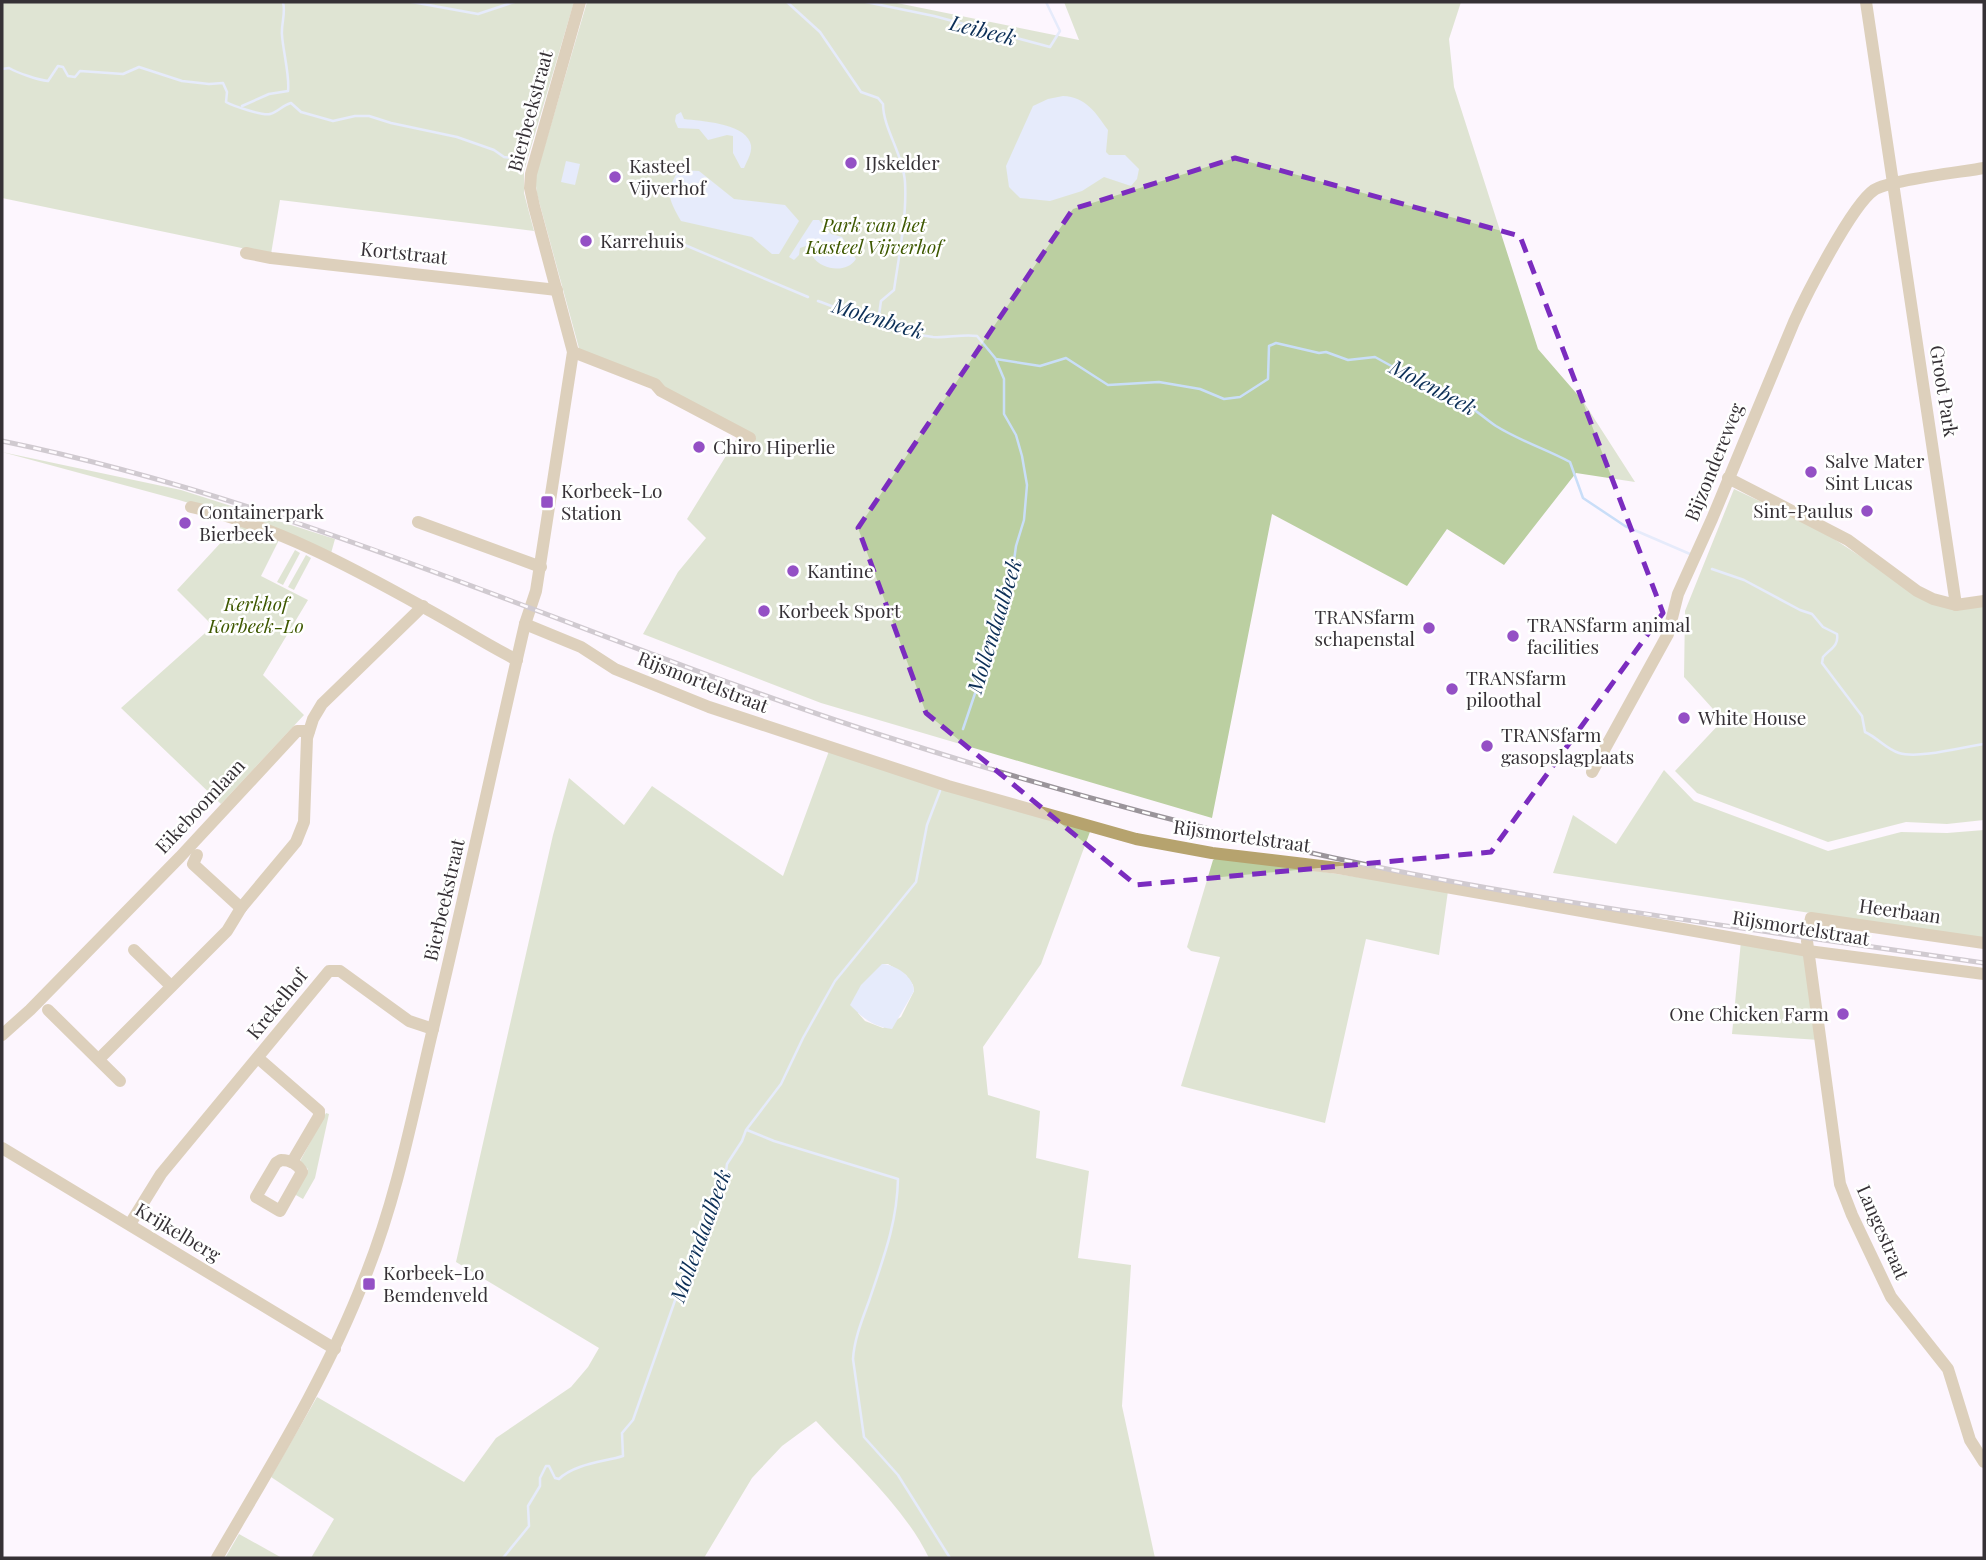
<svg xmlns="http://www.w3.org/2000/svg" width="1986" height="1560" viewBox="0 0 1986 1560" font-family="'Playfair Display',serif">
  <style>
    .green { fill: #bbcfa1; fill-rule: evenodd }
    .water { fill: #c9def8 }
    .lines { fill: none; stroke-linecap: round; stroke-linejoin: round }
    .stream { stroke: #c9def8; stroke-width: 2.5 }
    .minor { stroke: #b6a36e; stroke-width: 12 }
    .rail-casing { stroke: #9a949a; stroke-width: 5 }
    .rail { stroke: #fff; stroke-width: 2.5; stroke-dasharray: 8; stroke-linecap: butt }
    .marked { fill: none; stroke: #7b2cbf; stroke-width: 5; stroke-dasharray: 14 9; stroke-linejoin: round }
    .poi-dot { fill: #9450c5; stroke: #fff; stroke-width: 2.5 }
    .labels { text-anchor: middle; stroke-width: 5; stroke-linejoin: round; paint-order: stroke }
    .street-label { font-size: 19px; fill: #363136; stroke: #fff }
    .poi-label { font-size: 19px; fill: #363136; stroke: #fff; text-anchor: start }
    .park-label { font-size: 19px; font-style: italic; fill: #3e5800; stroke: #fff }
    .water-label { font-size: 21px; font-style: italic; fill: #0c2f57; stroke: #fff }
  </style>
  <rect width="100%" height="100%" fill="#fdf6fe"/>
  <g class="green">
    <path d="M2,2H574L524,171V193L534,231L280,200L271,254L2,198Z"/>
    <path d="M587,2H892L1079,40L1064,2H1461L1449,39L1454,87L1538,349L1583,401L1635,482L1576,473L1504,565L1447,529L1407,586L1272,514L1212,818L821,703L643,634L678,572L706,538L687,519L742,430L580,352L537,194L535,179Z"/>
    <path d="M2,452L181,490L335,539L330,557L231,516L179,500Z"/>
    <path d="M1734,489L1819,529L1925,599L1984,603V820L1947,824L1906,822L1828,842L1697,793L1675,771L1723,720L1684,677L1685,611Z"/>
    <path d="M238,524L280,538L261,576L308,600L263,675L304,715L221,804L121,708L213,626L177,590Z"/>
    <path d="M295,550L300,553L283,585L277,582Z"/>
    <path d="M306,555L311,558L294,590L288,587Z"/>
    <path d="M829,751L1091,829L1041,964L983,1047L988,1095L1040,1111L1036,1158L1089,1171L1078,1258L1131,1265L1122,1406L1155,1558H929C905,1508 854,1462 816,1421L782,1446L752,1478L704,1558H311L334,1519L271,1477L317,1397L464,1482L496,1438L571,1387L588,1367L599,1348L456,1262L553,835L569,778L624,825L652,786L783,876ZM883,964H888L906,975L913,985L914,991L901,1017L883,1028L865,1021L858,1013Z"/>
    <path d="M1664,770L1694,801L1828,851L1901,832L1947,833L1984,830V940L1553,873L1573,815L1616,844Z"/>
    <path d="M1219,856L1448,891L1439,955L1366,939L1325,1123L1181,1086L1220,957L1191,951L1187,947L1213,860Z"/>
    <path d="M1741,941L1803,953L1819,1040L1732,1034Z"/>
    <path d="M326,1113L329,1114L315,1178L303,1199L294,1194L308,1169L299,1163Z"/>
    <path d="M239,1534L282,1558H225Z"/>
  </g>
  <g class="water">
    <path d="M1063,96C1086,97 1095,112 1108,130L1106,152L1109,155H1125L1139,169L1137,179L1131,186L1104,177L1082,191L1050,201L1020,198L1009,187L1006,166L1033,106L1048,99Z"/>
    <path d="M681,112L684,119C701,121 743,123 750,142C754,150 747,161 744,168H741L733,153V136L727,135L708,140L699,129L678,128L675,121L676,115Z"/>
    <path d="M566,161L580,164L575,185L561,182Z"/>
    <path d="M679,170L699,171L734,199L785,205L799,221L779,254H772L752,237L681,221C669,199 664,193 679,170Z"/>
    <path d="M813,220H819L831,234L842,237L856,259C847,273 823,271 813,257C811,253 811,249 809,245L800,248L799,255L794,260L789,257Z"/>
    <path d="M882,964C896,965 913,976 914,991L892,1029C873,1027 863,1018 850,1005L861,985Z"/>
  </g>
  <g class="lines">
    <g class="stream">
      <path d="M412,2L478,14L514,2"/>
      <path d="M787,2L820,32L861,92L878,98L883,104C883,128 903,154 905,182C907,217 899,255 894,290L881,301L878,322"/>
      <path d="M866,2L934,16L1050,47L1060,31L1046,2"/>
      <path d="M2,69L9,68C18,73 38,80 48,81L58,66L63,67L68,76L75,77L80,71L123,74L139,67L182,81L209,84L223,83L227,92L226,102C233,106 263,116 270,114C278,112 283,105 291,103L301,112L333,121L355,116H369L391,123L457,137L494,150L504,157L525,160"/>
      <path d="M242,106L269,94L288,91C290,77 283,51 282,35C281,23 286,14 283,2"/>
      <path d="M673,240L808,297"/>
      <path d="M818,301C851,313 898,333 933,337C948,338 962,334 977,336L996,359L1040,366L1066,358L1108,385L1159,382L1200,389L1224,399L1240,397L1268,379L1269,346L1276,343L1319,353L1326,352L1348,360L1375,357L1455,401C1469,403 1484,418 1496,426C1520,441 1546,449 1570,462L1583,498L1625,526L1690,554"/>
      <path d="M1712,569L1744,580L1800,610L1812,614L1823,627L1837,634C1839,646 1830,649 1823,657L1822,663L1862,716L1865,732C1878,738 1886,749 1899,753C1919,759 1963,747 1984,744"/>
      <path d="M963,729L1010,590L1016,546L1024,520L1027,485L1022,456L1016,435L1004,414V379L996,360"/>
      <path d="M747,1130L774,1141L898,1179C897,1224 883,1259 869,1301C862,1320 854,1340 853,1359L864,1437L898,1475L950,1558"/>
      <path d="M503,1558L529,1526L528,1506L540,1486V1478L546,1466H549L555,1478L559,1479C574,1464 603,1462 623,1456L622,1433L633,1420L685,1272L725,1179L727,1164L742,1141L746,1130L781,1084L803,1038L835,981L916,882L927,825L940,791"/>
    </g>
    <g class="minor">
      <path d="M1866,2L1956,605"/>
      <path d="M246,253L271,258L557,290"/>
      <path d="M573,352L655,384L661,391L750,438"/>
      <path d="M1728,478L1848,540L1917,591L1933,599L1956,605L1984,601"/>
      <path d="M191,507C272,524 351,567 423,607C455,624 485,644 517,660"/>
      <path d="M418,522L541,567"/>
      <path d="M525,624L581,647L615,669L709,707L948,786L1136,839L1212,853L1338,868L1808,951L1984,974"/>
      <path d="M1592,772L1668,634L1678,594L1712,519L1794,322C1806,295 1852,205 1874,190C1889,180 1962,172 1984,168"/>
      <path d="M197,855L193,864L241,908"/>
      <path d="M1809,928L1811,918L1984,943"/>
      <path d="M1807,941L1840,1184L1852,1215L1891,1297L1948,1369L1970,1440L1984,1462"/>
      <path d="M134,950L171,986"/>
      <path d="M48,1010L120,1081"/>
      <path d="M2,1035L30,1010L180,857L297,731H309"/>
      <path d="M258,1058L319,1111V1116L292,1162"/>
      <path d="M99,1059L227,931L241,908L296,842L304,822L307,738L313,719L322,704L423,606"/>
      <path d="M2,1148L335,1349"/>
      <path d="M281,1160C290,1160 298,1164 302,1172L280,1211L256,1197L276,1163Z"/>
      <path d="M130,1224L161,1174L329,971H340L409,1021L433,1029"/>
      <path d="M217,1558C270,1467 327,1376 365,1277C396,1200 412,1118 431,1037C464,900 493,762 525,624L536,591L573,352L534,206L530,188L531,174L580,2"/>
    </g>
    <defs>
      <path id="rail" d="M2,441C314,505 600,647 903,742C1063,793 1227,837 1392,870C1588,909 1787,934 1984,963"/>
    </defs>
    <use href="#rail" class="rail-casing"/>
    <use href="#rail" class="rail"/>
  </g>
  <path d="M0 0H1986V1560H0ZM1235,158L1520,236L1663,613L1491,852L1136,885L926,713L858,528L1073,209Z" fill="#fdf6fe" fill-opacity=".55" fill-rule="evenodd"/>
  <path class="marked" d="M1235,158L1520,236L1663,613L1491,852L1136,885L926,713L858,528L1073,209Z"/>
  <g class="poi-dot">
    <circle cx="851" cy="163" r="7"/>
    <circle cx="615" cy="177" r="7"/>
    <circle cx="586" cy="241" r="7"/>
    <circle cx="699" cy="447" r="7"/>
    <circle cx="1811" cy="472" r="7"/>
    <rect x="540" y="495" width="14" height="14" rx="3.5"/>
    <circle cx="1867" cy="511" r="7"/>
    <circle cx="185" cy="523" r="7"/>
    <circle cx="793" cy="571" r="7"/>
    <circle cx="764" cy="611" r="7"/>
    <circle cx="1429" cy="628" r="7"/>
    <circle cx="1513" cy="636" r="7"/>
    <circle cx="1452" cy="689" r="7"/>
    <circle cx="1684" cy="718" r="7"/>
    <circle cx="1487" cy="746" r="7"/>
    <circle cx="1843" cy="1014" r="7"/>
    <rect x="362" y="1277" width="14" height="14" rx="3.5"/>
  </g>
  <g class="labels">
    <g class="street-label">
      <text transform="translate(530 111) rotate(-75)" y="7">Bierbeekstraat</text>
      <text transform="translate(404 253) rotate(6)" y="7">Kortstraat</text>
      <text transform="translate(1944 391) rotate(81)" y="7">Groot Park</text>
      <text transform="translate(1714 462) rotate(-68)" y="7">Bijzondereweg</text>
      <text transform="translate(703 682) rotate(21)" y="7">Rijsmortelstraat</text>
      <text transform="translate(200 806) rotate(-47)" y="7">Eikeboomlaan</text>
      <text transform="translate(1242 836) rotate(8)" y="7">Rijsmortelstraat</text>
      <text transform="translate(444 900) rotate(-77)" y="7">Bierbeekstraat</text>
      <text transform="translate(1900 911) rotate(8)" y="7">Heerbaan</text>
      <text transform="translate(1801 928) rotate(9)" y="7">Rijsmortelstraat</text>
      <text transform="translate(277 1004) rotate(-51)" y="7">Krekelhof</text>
      <text transform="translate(178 1232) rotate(31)" y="7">Krijkelberg</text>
      <text transform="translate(1883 1232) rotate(66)" y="7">Langestraat</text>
    </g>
    <g class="poi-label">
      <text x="865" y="170">IJskelder</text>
      <text x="629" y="173">Kasteel<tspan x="629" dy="22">Vijverhof</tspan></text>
      <text x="600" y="248">Karrehuis</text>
      <text x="713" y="454">Chiro Hiperlie</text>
      <text x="1825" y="468">Salve Mater<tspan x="1825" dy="22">Sint Lucas</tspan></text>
      <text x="561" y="498">Korbeek-Lo<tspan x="561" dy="22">Station</tspan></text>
      <text x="1853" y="518" text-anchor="end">Sint-Paulus</text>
      <text x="199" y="519">Containerpark<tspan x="199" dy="22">Bierbeek</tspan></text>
      <text x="807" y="578">Kantine</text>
      <text x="778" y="618">Korbeek Sport</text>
      <text x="1415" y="624" text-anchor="end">TRANSfarm<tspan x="1415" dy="22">schapenstal</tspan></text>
      <text x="1527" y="632">TRANSfarm animal<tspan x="1527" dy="22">facilities</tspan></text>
      <text x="1466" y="685">TRANSfarm<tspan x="1466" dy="22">piloothal</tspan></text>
      <text x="1698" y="725">White House</text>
      <text x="1501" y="742">TRANSfarm<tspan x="1501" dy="22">gasopslagplaats</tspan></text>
      <text x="1829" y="1021" text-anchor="end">One Chicken Farm</text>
      <text x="383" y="1280">Korbeek-Lo<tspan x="383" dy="22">Bemdenveld</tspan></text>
    </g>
    <g class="park-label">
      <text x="874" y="232">Park van het<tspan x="874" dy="22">Kasteel Vijverhof</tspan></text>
      <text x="256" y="611">Kerkhof<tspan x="256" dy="22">Korbeek-Lo</tspan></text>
    </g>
    <g class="water-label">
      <text transform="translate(983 31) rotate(14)" y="7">Leibeek</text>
      <text transform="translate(878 319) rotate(17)" y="7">Molenbeek</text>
      <text transform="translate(1433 388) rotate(28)" y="7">Molenbeek</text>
      <text transform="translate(995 626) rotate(-73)" y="7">Mollendaalbeek</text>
      <text transform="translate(701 1236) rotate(-70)" y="7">Mollendaalbeek</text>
    </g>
  </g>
  <rect width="1986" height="1560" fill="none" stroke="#363136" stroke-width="7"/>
</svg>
